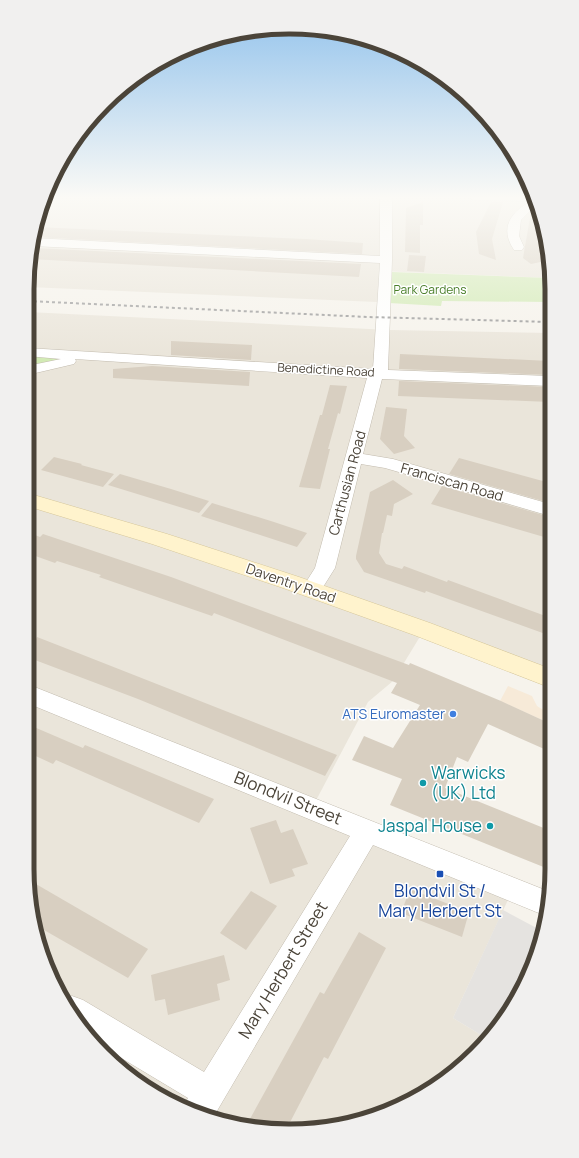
<svg xmlns="http://www.w3.org/2000/svg" width="579" height="1158" viewBox="0 0 579 1158" font-family="Manrope,sans-serif">
  <style>
    .residential { fill: #eae5da }
    .commercial { fill: #f7ead8 }
    .green { fill: #d2eab5 }
    .parking { fill: #e5e3e0 }
    .building { fill: #d8cfc1 }
    .lines { fill: none; stroke-linecap: round; stroke-linejoin: round }
    .street-casing { stroke: #c2bbae; stroke-width: 1 }
    .secondary-casing { stroke: #d6c79b; stroke-width: 1 }
    .street { fill: #fff; fill-rule: evenodd }
    .secondary { fill: #fff3cd; fill-rule: evenodd }
    .rail { stroke: #9a9a9a; stroke-width: 2; stroke-dasharray: 3 3; stroke-linecap: butt }
    .shop-dot { fill: #3f7fe0; stroke: #fff; stroke-width: 1.5 }
    .culture-dot { fill: #0f9aa8; stroke: #fff; stroke-width: 1.5 }
    .transit-dot { fill: #1a4fb4; stroke: #fff; stroke-width: 1.5 }
    .labels { text-anchor: middle; stroke-width: 3; stroke-linejoin: round; paint-order: stroke }
    .far-park-label { font-size: 12px; fill: #4a7f2a; stroke: #fff }
    .far-street-label { font-size: 12px; fill: #4b4439; stroke: #fff }
    .street-label { font-size: 14px; fill: #4b4439; stroke: #fff }
    .shop-label { font-size: 14px; fill: #366cbe; stroke: #fff; text-anchor: end }
    .near-culture-label { font-size: 17px; fill: #0d838f; stroke: #fff; text-anchor: start }
    .near-street-label { font-size: 17px; fill: #4b4439; stroke: #fff }
    .near-transit-label { font-size: 17px; fill: #164399; stroke: #fff }
    .rim { fill: none; stroke: #4b4439; stroke-width: 5 }
  </style>
  <rect width="100%" height="100%" fill="#f6f3ec"/>
  <g class="residential">
    <path d="M45,197H534L538,205L550,255V278L379,271L377,302L28,287V273L36,222Z"/>
    <path d="M28,312L389,330L550,333L551,672L424,630L393,681L368,702L312,808L513,889L453,1018L486,1038L475,1054L406,1104L324,1129L238,1126L144,1087L81,1028L41,953L27,868V371L89,358L27,352Z"/>
  </g>
  <path class="commercial" d="M508,686L532,696L537,706L551,715V724L500,701Z"/>
  <g class="green">
    <path d="M392,272L550,278V302L442,301L441,306L389,303Z"/>
    <path d="M27,355L64,358L27,368Z"/>
  </g>
  <path class="parking" d="M503,910L544,932L525,984L486,1038L453,1018Z"/>
  <g class="building">
    <path d="M423,202V225H420V253L405,252L406,208Z"/>
    <path d="M491,202H503L492,239L496,260L479,254L476,232Z"/>
    <path d="M539,208L550,260L531,264L523,258L531,212Z"/>
    <path d="M35,227L306,239L363,243L362,254L33,237Z"/>
    <path d="M32,247L33,248L361,264L359,277L30,259Z"/>
    <path d="M409,255L426,256L424,272L407,271Z"/>
    <path d="M171,341L252,345L251,360L171,355Z"/>
    <path d="M400,354L550,361V375L399,369Z"/>
    <path d="M152,366L250,372L249,386L113,378V369Z"/>
    <path d="M399,381L550,387V402L398,396Z"/>
    <path d="M330,385L347,386L340,414L338,413L328,449H330L320,489L299,487L320,415H322Z"/>
    <path d="M386,407L407,409L404,436L415,448L394,454L380,439Z"/>
    <path d="M54,457L82,464L81,465L114,474L103,487L41,470Z"/>
    <path d="M459,458L550,483V503L449,474Z"/>
    <path d="M120,474L171,489L209,501L199,513L108,485Z"/>
    <path d="M393,480L413,494L394,504L392,516L387,515L383,533H382L379,553L386,564L402,569L404,566L447,582L448,580L551,618V636L426,591L425,593L364,572L356,559V556L370,492Z"/>
    <path d="M442,486L550,517L551,539L431,504Z"/>
    <path d="M212,503L274,522L307,533L297,547L201,516Z"/>
    <path d="M27,532L40,537L43,534L171,577L409,665L410,663L501,701L551,724V752L488,724L468,762L457,757L445,788L551,831V870L390,805L402,779L352,760L364,736L393,748L420,705L391,693L397,683L214,613L212,616L99,577L101,575L57,561L55,563L27,553Z"/>
    <path d="M27,636L36,639L37,637L78,653L337,755L325,776L138,699L27,657Z"/>
    <path d="M27,724L83,748L85,745L214,799L199,823L56,760L53,764L27,752Z"/>
    <path d="M276,820L281,833L293,829L308,864L292,869L295,876L270,884L250,828Z"/>
    <path d="M29,880L148,949L128,978L37,926Z"/>
    <path d="M410,889L469,912L462,937L401,913Z"/>
    <path d="M251,891L277,906L246,950L220,933Z"/>
    <path d="M359,932L386,948L328,1059L324,1057L287,1128L246,1126L320,992L324,994Z"/>
    <path d="M224,955L230,980L217,984L220,1000L168,1015L165,999L155,1001L151,975Z"/>
  </g>
  <g class="lines">
    <defs>
      <g id="street">
        <path d="M380,197H392V260L388,370L550,376V386L382,379L363,454L393,459L550,504V516L385,468L361,464L335,568L318,595L311,597L304,595L301,590L315,568L367,378L75,359L76,361L74,364L27,375V366L61,359L27,356V348L373,369L380,263L33,246V238L380,256Z"/>
        <path d="M468,197H534L538,207L531,210L521,220L519,236L524,247L522,250H514C499,228 511,211 532,201L474,200Z"/>
        <path d="M27,684L550,892L546,916L373,845L214,1116L185,1104L188,1098L98,1044L81,1028L65,999L72,996L83,1000L204,1072L350,836L27,703Z"/>
      </g>
      <path id="secondary" d="M27,493L167,534L299,577L430,623L551,669V688L414,635L283,588L152,544L27,506Z"/>
    </defs>
    <use href="#street" class="street-casing"/>
    <use href="#secondary" class="secondary-casing"/>
    <use href="#street" class="street"/>
    <use href="#secondary" class="secondary"/>
    <path class="rail" d="M28,301L368,317L550,322"/>
  </g>
  <linearGradient id="sky" x2="0" y2="1"><stop stop-color="#8fc1ec"/><stop offset="0.55" stop-color="#fbfaf6"/><stop offset="1" stop-color="#fbfaf6" stop-opacity="0"/></linearGradient>
  <rect width="579" height="359" fill="url(#sky)"/>
  <circle class="shop-dot" cx="453" cy="714" r="4"/>
  <g class="culture-dot">
    <circle cx="423" cy="783" r="4"/>
    <circle cx="490" cy="826" r="4"/>
  </g>
  <rect class="transit-dot" x="436" y="870" width="8" height="8" rx="2"/>
  <g class="labels">
    <g class="far-park-label">
      <text x="430" y="294">Park Gardens</text>
    </g>
    <g class="far-street-label">
      <text transform="translate(326 370) rotate(3)" y="4">Benedictine Road</text>
    </g>
    <g class="street-label">
      <text transform="translate(452 482) rotate(16)" y="5">Franciscan Road</text>
      <text transform="translate(347 483) rotate(-75)" y="5">Carthusian Road</text>
      <text transform="translate(291 583) rotate(19)" y="5">Daventry Road</text>
    </g>
    <g class="shop-label">
      <text x="445" y="719">ATS Euromaster</text>
    </g>
    <g class="near-culture-label">
      <text x="431" y="779">Warwicks<tspan x="431" dy="20">(UK) Ltd</tspan></text>
      <text x="482" y="832" text-anchor="end">Jaspal House</text>
    </g>
    <g class="near-street-label">
      <text transform="translate(288 798) rotate(22)" y="6">Blondvil Street</text>
      <text transform="translate(283 970) rotate(-59)" y="6">Mary Herbert Street</text>
    </g>
    <g class="near-transit-label">
      <text x="440" y="897">Blondvil St /<tspan x="440" dy="20">Mary Herbert St</tspan></text>
    </g>
  </g>
  <path d="M0 0H579V1158H0ZM289 34H290A255 255 0 0 1 545 289V869A255 255 0 0 1 290 1124H289A255 255 0 0 1 34 869V289A255 255 0 0 1 289 34Z" fill="#f1f0ef" fill-rule="evenodd"/>
  <path class="rim" d="M289 34H290A255 255 0 0 1 545 289V869A255 255 0 0 1 290 1124H289A255 255 0 0 1 34 869V289A255 255 0 0 1 289 34Z"/>
</svg>
